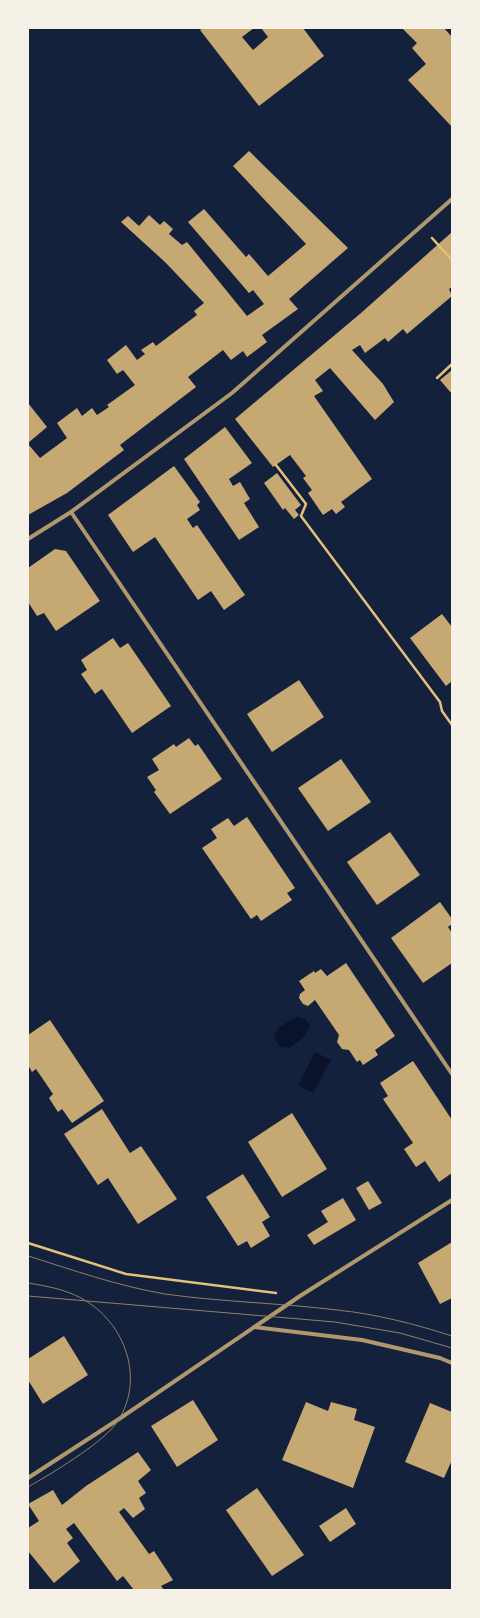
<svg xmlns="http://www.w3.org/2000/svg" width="480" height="1618" viewBox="0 0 480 1618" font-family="'Exo 2',sans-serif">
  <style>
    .water { fill: #0b132b }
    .building { fill: #c6a872 }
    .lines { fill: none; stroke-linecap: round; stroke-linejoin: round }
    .path { stroke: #e5c07b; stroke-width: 2.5 }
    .minor { stroke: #b1986c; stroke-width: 4 }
    .tram { stroke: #918062; stroke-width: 1 }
  </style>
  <rect width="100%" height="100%" fill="#14213d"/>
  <g class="water">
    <path d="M296,1017L305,1019L310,1025C307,1037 299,1041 289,1048L280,1047L274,1037L278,1028Z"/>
    <path d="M315,1052L331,1060L313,1093L298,1085Z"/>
  </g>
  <g class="building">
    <path d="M203,28H254L242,37L253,50L268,37L261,28H303L324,56L259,106L200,30Z"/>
    <path d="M402,28H444L452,37V127L408,80L426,64L412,48L417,43Z"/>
    <path d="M249,151L348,248L289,299L298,309L262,335L267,342L247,357L243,351L231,360L223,350L188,377L196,387L120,445L124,450L67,493L28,515V444L40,458L67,438L57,423L77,408L82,416L92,408L97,415L109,407L107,405L135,385L123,370L117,374L107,360L126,345L137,360L145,354L141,350L153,342L156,346L197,315L194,311L204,303L165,262L121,222L128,216L139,226L149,215L160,225L164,221L173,229L169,234L182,245L187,242L247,316L264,304L253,290L249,293L188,222L204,209L246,257L249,254L268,276L306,244L233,166Z"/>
    <path d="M452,232V287L449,289L452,296L407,334L403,329L388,342L385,338L365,353L360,345L352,350L383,384L394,402L375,420L330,368L315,380L323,391L314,396L372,479L341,502L345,507L336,514L332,509L323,515L308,493L312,490L303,478L306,476L290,455L273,467L235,419L361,313Z"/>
    <path d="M452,370V394L440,380Z"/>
    <path d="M28,403L47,427L28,443Z"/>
    <path d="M225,427L252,463L229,479L233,486L240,482L250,499L244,503L259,527L239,540L184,459Z"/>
    <path d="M174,466L200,502L197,505L200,510L187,519L193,528L197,525L245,595L224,610L211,591L198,600L155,537L133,552L108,515Z"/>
    <path d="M277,473L301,505L295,510L299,515L294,519L285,508L283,510L264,483Z"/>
    <path d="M55,549L66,551L100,601L56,631L44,613L37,616L28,602V568Z"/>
    <path d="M442,614L452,627V681L446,686L410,638Z"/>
    <path d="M113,638L120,648L128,643L171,706L132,733L102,689L95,694L81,674L87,670L81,660Z"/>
    <path d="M299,680L324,717L272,752L247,714Z"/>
    <path d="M189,738L195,746L198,744L222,779L170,814L154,792L156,790L147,777L159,770L152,759L174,744L176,747Z"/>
    <path d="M341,759L371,802L328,831L298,788Z"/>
    <path d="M247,817L295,888L287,893L292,900L261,921L257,915L251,919L202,848L217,838L211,829L228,818L234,826Z"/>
    <path d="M390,832L420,875L377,905L347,862Z"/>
    <path d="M440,902L452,919V924L448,927L452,933V963L423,983L391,938Z"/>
    <path d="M346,963L395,1036L375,1050L378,1055L363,1065L360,1060L357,1062L349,1050L342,1049L337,1042L339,1035L315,1000L308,1006L303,1004L299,998L300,994L305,990L299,981L314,971L315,973L321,969L327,976Z"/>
    <path d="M50,1020L104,1101L72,1123L62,1109L58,1112L49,1098L53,1094L36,1069L32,1072L28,1065V1035Z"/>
    <path d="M413,1061L452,1120V1173L439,1182L425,1161L416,1167L404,1149L413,1143L383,1099L388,1096L380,1083Z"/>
    <path d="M102,1109L130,1153L141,1146L177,1199L138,1224L108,1178L98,1185L64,1134Z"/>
    <path d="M292,1113L327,1169L282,1197L248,1142Z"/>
    <path d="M243,1174L270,1217L262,1222L270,1236L251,1248L247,1241L238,1246L206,1197Z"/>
    <path d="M368,1181L382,1203L369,1210L356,1188Z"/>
    <path d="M343,1198L356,1220L314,1245L307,1235L328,1222L321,1211Z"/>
    <path d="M452,1242V1298L440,1304L418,1263Z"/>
    <path d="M64,1336L88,1375L43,1404L28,1380V1359Z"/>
    <path d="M193,1400L218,1440L177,1467L151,1426Z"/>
    <path d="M306,1402L328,1411L331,1402L357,1409L354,1420L375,1427L353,1488L282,1460Z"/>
    <path d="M430,1403L452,1412V1460L444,1478L405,1462Z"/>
    <path d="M138,1452L151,1470L138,1481L146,1493L139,1498L145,1509L133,1518L124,1508L119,1512L149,1554L154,1551L173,1580L161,1586L164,1590H134L123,1576L117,1581L74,1523L66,1529L73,1538L67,1543L80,1561L54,1583L28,1551V1528L39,1521L28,1504L53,1490L62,1505L86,1486Z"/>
    <path d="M257,1488L304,1555L272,1576L226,1510Z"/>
    <path d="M346,1508L356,1524L330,1542L319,1526Z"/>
  </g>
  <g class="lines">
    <g class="path">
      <path d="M432,238L452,260"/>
      <path d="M437,378L452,364"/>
      <path d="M276,465L306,504L301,516L440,702L442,711L452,725"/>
      <path d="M28,1243L126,1274L276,1293"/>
    </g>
    <g class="minor">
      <path d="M71,512L452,1074"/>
      <path d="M28,539L71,512L232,393L452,199"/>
      <path d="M254,1327L362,1340L440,1358L452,1363"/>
      <path d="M28,1478L119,1419L300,1296L452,1200"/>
    </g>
    <g class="tram">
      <path d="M28,1256C73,1270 118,1286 165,1294C222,1302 280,1303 337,1310C376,1314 415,1324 452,1336"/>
      <path d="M28,1283C46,1286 64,1289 81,1298C126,1322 147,1382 115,1425C99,1445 51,1474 28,1487"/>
      <path d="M28,1296L335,1322L400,1333L452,1348"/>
    </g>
  </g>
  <rect width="480" height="1618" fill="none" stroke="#f6f1e7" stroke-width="58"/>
</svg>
